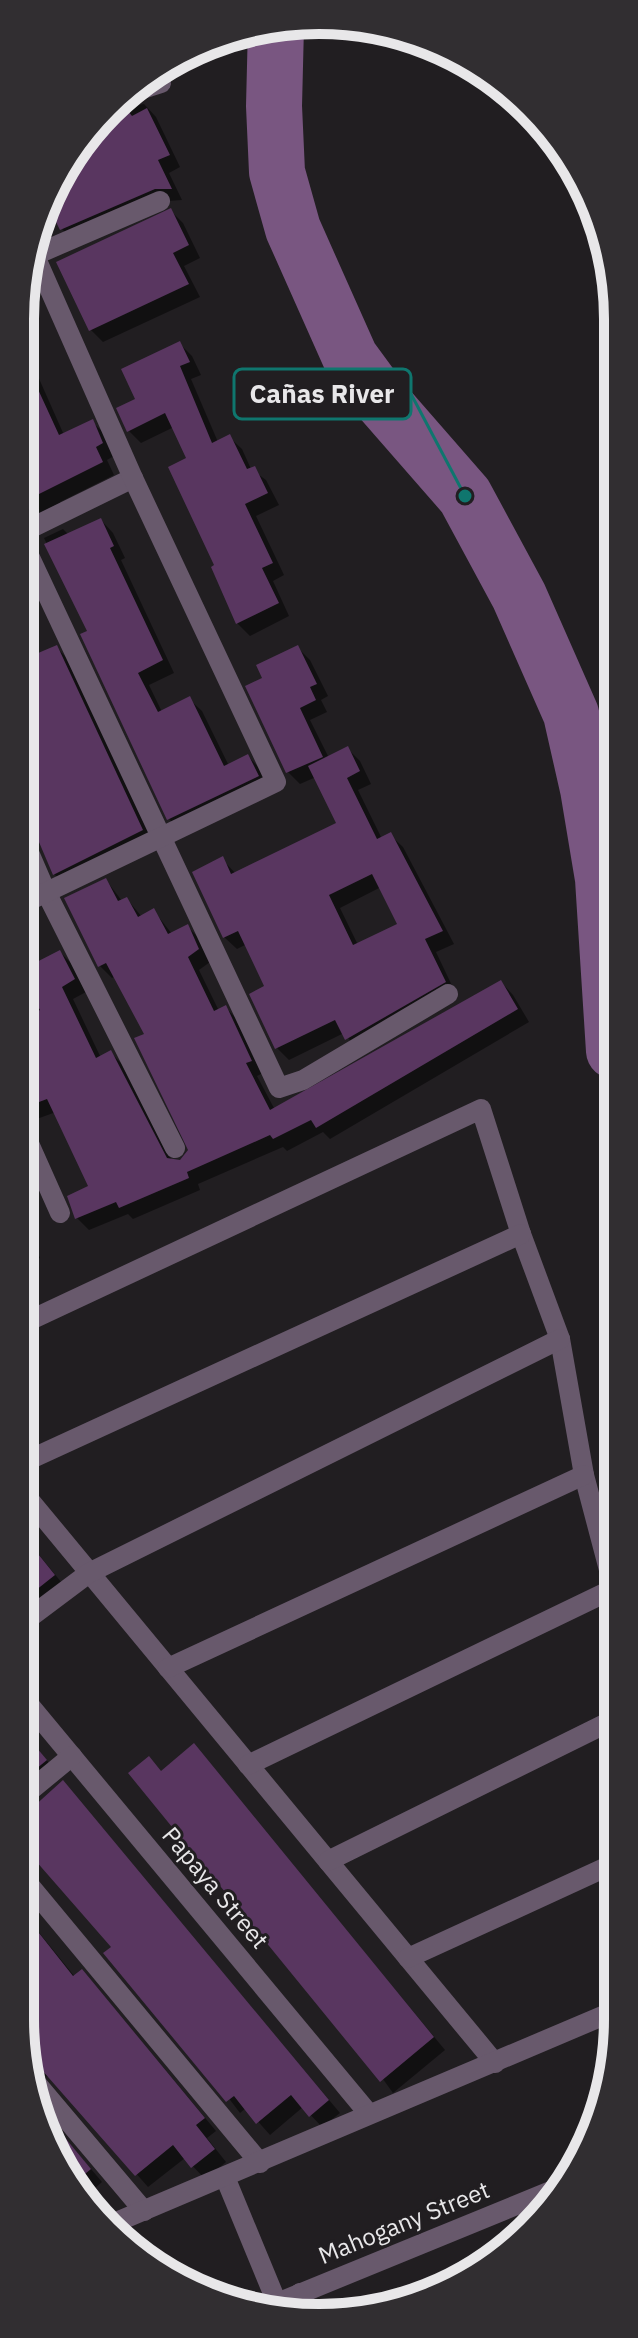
<svg xmlns="http://www.w3.org/2000/svg" width="638" height="2338" viewBox="0 0 638 2338" font-family="'IBM Plex Sans',sans-serif">
  <style>
    .shadow { fill: #0007; fill-rule: evenodd }
    .lines { fill: none; stroke-linecap: round; stroke-linejoin: round }
    .river { stroke: #795681; stroke-width: 56 }
    .building { fill: #593660; fill-rule: evenodd }
    .minor { stroke: #68596c; stroke-width: 20 }
    .labels { text-anchor: middle; stroke-width: 6; stroke-linejoin: round; paint-order: stroke }
    .street-label { font-size: 24px; fill: #e8e7e9; stroke: #211e21 }
    .rim { fill: none; stroke: #e8e7e9; stroke-width: 10 }
    .leader { fill: none; stroke: #0f766e; stroke-width: 3 }
    .callout-dot { fill: #0f766e; stroke: #211e21; stroke-width: 3 }
    .callout { fill: #211e21; stroke: #0f766e; stroke-width: 3 }
    .callout-label { font-size: 26px; text-anchor: middle; font-weight: bold; fill: #e8e7e9 }
  </style>
  <rect width="100%" height="100%" fill="#211e21"/>
  <g class="shadow">
    <path d="M192,54L194,60L141,86L127,107L144,104L156,117L180,167L169,173L182,200L168,201L74,241L62,229L70,153L153,71Z"/>
    <path d="M170,210L183,223L200,258L184,266L200,297L103,342L90,329Z"/>
    <path d="M179,343L192,356L201,375L191,379L218,442L229,437L242,449L251,469L266,480L279,505L256,516L284,575L273,581L289,616L250,636L237,623L217,566L189,459L174,427L141,443L129,431L138,400Z"/>
    <path d="M25,347L64,435L92,422L105,434L114,456L107,460L114,475L60,502L64,516L25,520Z"/>
    <path d="M101,520L113,533L125,558L121,560L174,673L149,685L162,712L189,699L202,711L229,766L248,756L260,769L270,788L181,831L169,819L90,632L44,538L63,529L70,536Z"/>
    <path d="M25,621L40,654L56,647L68,659L154,843L67,886L54,874L40,840L31,841L24,850Z"/>
    <path d="M297,647L310,660L328,696L321,700L327,712L310,720L329,758L348,749L360,761L371,784L358,790L382,839L390,835L403,847L454,944L436,952L456,994L359,1051L344,1033L289,1060L277,1048L267,987L247,944L237,949L224,937L222,859L236,874L339,824L316,777L300,784L288,772L265,679ZM381,887L400,925L358,945L340,908Z"/>
    <path d="M24,860L40,899L24,910Z"/>
    <path d="M106,880L122,901L127,899L142,917L154,911L172,934L187,926L200,939L210,962L199,970L219,1011L225,1007L238,1020L263,1073L257,1076L275,1110L501,982L513,995L529,1022L330,1139L323,1132L287,1151L283,1147L198,1184L200,1190L133,1219L128,1214L89,1230L77,1218L91,1187L56,1112L23,1124V1074L35,1068L23,1045V969L60,952L72,964L86,992L73,999L101,1058L111,1053L123,1065L173,1163L187,1157L189,1143L146,1035L116,976L112,978L100,966Z"/>
    <path d="M23,1157L31,1176L23,1180Z"/>
    <path d="M23,1186L37,1214L25,1220L40,1258L22,1266Z"/>
    <path d="M22,1534L66,1588L21,1625Z"/>
    <path d="M21,1728L57,1773L24,1801L21,1810Z"/>
    <path d="M194,1746L445,2050L393,2093L162,1772Z"/>
    <path d="M63,1783L340,2113L322,2127L303,2107L270,2135L246,2108L240,2113L114,1947L21,1840V1812L29,1810Z"/>
    <path d="M20,1909L75,1977L94,1984L216,2131L207,2138L226,2162L205,2179L185,2158L148,2187L53,2079L43,2075L33,2083L20,2019Z"/>
    <path d="M37,2105L102,2182L84,2198L92,2213L43,2133Z"/>
  </g>
  <g class="lines">
    <path class="river" d="M276,26L274,106L277,172L293,229L350,357L383,402L465,496L519,596L571,714L588,789L603,879L614,1051"/>
  </g>
  <g class="building">
    <path d="M121,102L132,116L147,108L170,155L158,160L172,189H155L60,230L48,206L70,153Z"/>
    <path d="M171,208L189,245L173,253L189,284L89,331L56,262Z"/>
    <path d="M180,341L190,362L180,366L212,443L230,434L247,469L255,466L268,493L245,504L273,563L262,568L279,603L236,624L211,567L214,565L168,467L186,458L165,413L127,432L116,408L135,399L121,369Z"/>
    <path d="M25,361L59,435L93,419L103,443L96,447L103,462L25,501Z"/>
    <path d="M101,518L114,546L110,548L163,660L138,673L158,712L190,696L224,766L248,754L259,776L167,820L80,634L87,631L44,544Z"/>
    <path d="M57,645L143,830L53,875L36,835L24,828V659Z"/>
    <path d="M298,645L317,684L310,687L316,700L300,708L323,757L286,773L245,686L262,678L256,665Z"/>
    <path d="M348,746L360,771L347,778L377,839L391,832L443,931L425,939L446,982L345,1040L335,1020L275,1049L249,994L264,986L238,931L223,938L192,872L223,856L231,874L336,823L308,766ZM372,874L397,924L353,945L329,895Z"/>
    <path d="M106,878L118,901L127,897L138,917L154,908L168,934L188,924L199,949L188,957L214,1011L226,1005L252,1061L246,1063L270,1110L501,980L518,1009L316,1128L311,1120L273,1139L270,1135L187,1172L189,1178L119,1208L116,1202L75,1219L67,1196L88,1186L47,1099L31,1105L23,1089V1072L32,1068L23,1049V1018L40,1010L23,980V969L60,950L75,979L62,987L96,1058L111,1050L167,1158L180,1160L188,1150L134,1038L144,1034L106,963L98,967L64,898Z"/>
    <path d="M22,1534L55,1575L21,1602L22,1556Z"/>
    <path d="M21,1729L47,1760L25,1778L21,1773Z"/>
    <path d="M194,1743L434,2037L380,2082L128,1773L149,1756L161,1771Z"/>
    <path d="M63,1780L329,2100L309,2117L291,2095L256,2124L234,2096L226,2102L103,1953L111,1947L21,1844V1818Z"/>
    <path d="M20,1909L73,1976L82,1969L205,2118L196,2125L215,2149L191,2168L173,2145L135,2176L41,2069L29,2064L20,2019Z"/>
    <path d="M37,2104L91,2169L74,2183L43,2133Z"/>
  </g>
  <g class="lines">
    <g class="minor">
      <path d="M130,93L161,83"/>
      <path d="M35,255L160,201"/>
      <path d="M25,531L133,478"/>
      <path d="M25,547L279,1088L303,1080L448,994"/>
      <path d="M24,841L46,892L175,1148"/>
      <path d="M24,903L276,782L133,478L31,247"/>
      <path d="M23,1130L60,1213"/>
      <path d="M22,1324L481,1109L521,1234L560,1339L584,1475L613,1585"/>
      <path d="M22,1463L521,1234"/>
      <path d="M22,1491L495,2063"/>
      <path d="M21,1624L89,1573L560,1339"/>
      <path d="M168,1668L584,1475"/>
      <path d="M21,1695L369,2114"/>
      <path d="M248,1765L613,1589"/>
      <path d="M21,1798L72,1756"/>
      <path d="M328,1861L613,1720"/>
      <path d="M20,1874L260,2163"/>
      <path d="M408,1958L613,1864"/>
      <path d="M31,2077L144,2211"/>
      <path d="M225,2177L277,2303"/>
      <path d="M107,2226L612,2012"/>
      <path d="M300,2293L311,2316"/>
      <path d="M265,2308L563,2186"/>
    </g>
  </g>
  <g class="labels">
    <g class="street-label">
      <text transform="translate(215 1888) rotate(50)" y="8">Papaya Street</text>
      <text transform="translate(404 2223) rotate(-22)" y="8">Mahogany Street</text>
    </g>
  </g>
  <path d="M0 0H638V2338H0ZM319 34H319A285 285 0 0 1 604 319V2019A285 285 0 0 1 319 2304H319A285 285 0 0 1 34 2019V319A285 285 0 0 1 319 34Z" fill="#312e31" fill-rule="evenodd"/>
  <path class="rim" d="M319 34H319A285 285 0 0 1 604 319V2019A285 285 0 0 1 319 2304H319A285 285 0 0 1 34 2019V319A285 285 0 0 1 319 34Z"/>
  <path class="leader" d="M465 496L411 394"/>
  <circle class="callout-dot" cx="465" cy="496" r="8"/>
  <rect class="callout" x="234" y="369" width="177" height="50" rx="8"/>
  <g class="callout-label">
    <text x="322" y="403">Cañas River</text>
  </g>
</svg>
